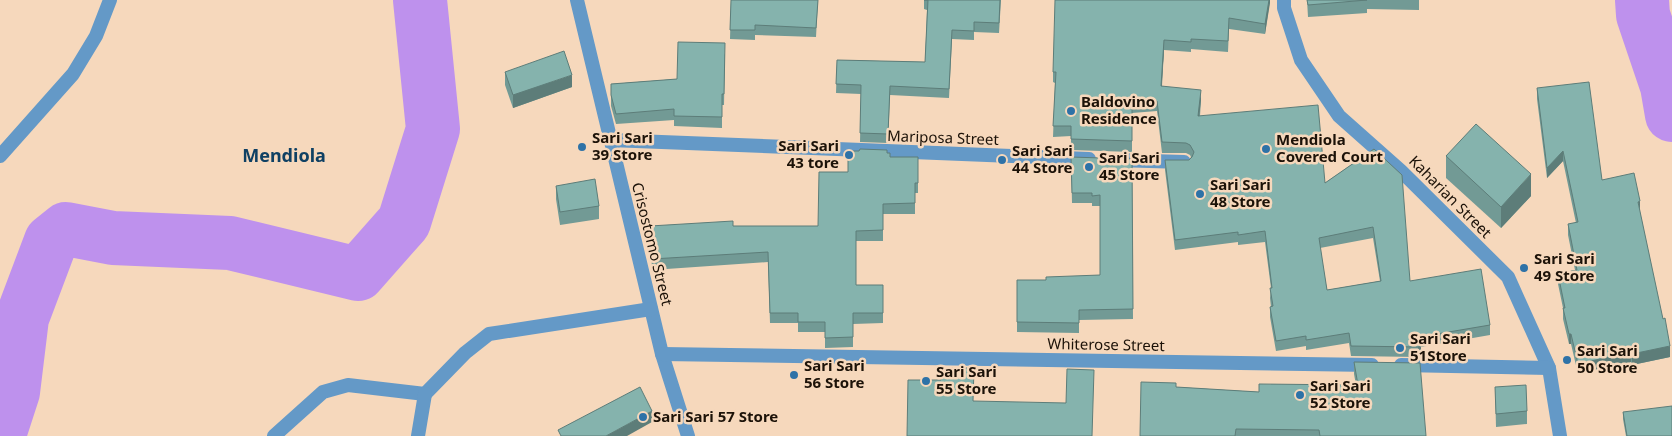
<svg xmlns="http://www.w3.org/2000/svg" width="1672" height="436" viewBox="0 0 1672 436" font-family="'Noto Sans',sans-serif">
  <style>
    .lines { fill: none; stroke-linecap: round; stroke-linejoin: round }
    .river { stroke: #be91ed; stroke-width: 54 }
    .minor { stroke: #6499c7; stroke-width: 14 }
    .tertiary { stroke: #6499c7; stroke-width: 14 }
    .wall { fill: #729a95; fill-rule: evenodd }
    .shaded-wall { fill: #5d7d79 }
    .building { fill: #85b3ad; stroke: #5d7d79; fill-rule: evenodd }
    .poi-dot { fill: #2e72a7; stroke: #f6d8bc; stroke-width: 2 }
    .labels { text-anchor: middle; stroke-width: 5; stroke-linejoin: round; paint-order: stroke }
    .poi-label { font-size: 15px; font-weight: bold; fill: #1c1208; stroke: #f6d8bc; text-anchor: start }
    .street-label { font-size: 15px; fill: #1c1208; stroke: #f6d8bc }
    .quarter-label { font-size: 18px; font-weight: bold; fill: #0f4063; stroke: #f6d8bc }
  </style>
  <rect width="100%" height="100%" fill="#f6d8bc"/>
  <g class="lines">
    <g class="river">
      <path d="M1642,0L1643,15L1667,86L1672,115"/>
      <path d="M0,432L13,392L22,318L51,241L66,229L113,238L230,243L358,274L404,222L433,129L420,0"/>
    </g>
    <g class="minor">
      <path d="M577,0L662,354L688,436"/>
      <path d="M1284,0V8L1301,60L1339,116L1401,171L1508,277L1549,368L1560,436"/>
      <path d="M610,140L1089,159"/>
      <path d="M1115,160L1184,162"/>
      <path d="M662,354L1372,365"/>
      <path d="M1401,365L1549,368"/>
      <path d="M274,436L323,392L348,385L425,394L465,353L489,334L651,309"/>
      <path d="M418,436L425,394"/>
    </g>
    <path class="tertiary" d="M0,156L73,74L96,36L110,0"/>
  </g>
  <g class="wall">
    <path d="M731,0H818L816,37L755,35V40L730,39Z"/>
    <path d="M924,0H1001L999,33L974,32V40L952,39L949,98L890,95L888,143L860,142L861,94L836,93L837,60L925,62L927,10L924,9Z"/>
    <path d="M1270,0L1265,34L1229,29L1228,52L1191,49V52L1164,50L1162,86L1201,100L1200,116L1325,183L1374,149L1410,281L1490,325V335L1421,347V356L1418,357L1351,356L1349,343L1306,350V346L1276,351L1270,317V307H1271L1270,298L1271,288L1265,242L1238,245V242L1175,250L1165,170V160H1189L1191,157L1190,155L1186,153H1162L1157,111L1132,113V152L1071,150V136L1053,137L1055,83L1053,82V72ZM1373,238L1380,281L1327,290L1320,248Z"/>
    <path d="M1307,0H1419V10L1367,9V13L1308,17Z"/>
    <path d="M725,54L724,105H722V128L674,126V120L616,124L611,106V84L677,79Z"/>
    <path d="M505,72L572,87L513,108L505,85Z"/>
    <path d="M1537,88L1602,180L1640,212L1670,357L1632,365L1631,362L1578,374L1571,344H1569L1563,319V308L1558,284V274L1575,270L1568,235V224L1576,223L1563,161L1547,178L1537,99Z"/>
    <path d="M887,153L890,157H918V193H915V214H883V241H856V285H883V323L853,324V347L825,348V332H798V323H770L768,262L652,270L650,226H818L848,172Z"/>
    <path d="M1446,156L1531,196L1501,228L1446,178Z"/>
    <path d="M1071,157L1132,159L1133,319L1079,320V333L1017,332V280H1046L1100,275V206H1092V203H1072Z"/>
    <path d="M556,186L599,206V219L560,225L556,199Z"/>
    <path d="M1354,362L1426,436H1140L1176,387L1259,392L1356,385L1354,374Z"/>
    <path d="M1495,387L1527,411V424L1496,427Z"/>
    <path d="M1623,412L1672,436H1626L1623,419Z"/>
  </g>
  <g class="shaded-wall">
    <path d="M1269,0H1270V3L1265,34V24Z"/>
    <path d="M1164,40V50L1161,96V86Z"/>
    <path d="M572,75V87L513,108V95Z"/>
    <path d="M1201,90V100L1198,126V116Z"/>
    <path d="M1563,151V161L1547,178V168Z"/>
    <path d="M1531,174V196L1501,228V207Z"/>
    <path d="M1640,201V212L1638,202Z"/>
    <rect x="1569" y="334" width="2" height="10"/>
    <path d="M1421,346V356L1418,357V347Z"/>
    <path d="M1670,346V357L1632,365V354Z"/>
    <path d="M1631,352V362L1578,374V364Z"/>
    <path d="M652,411V422L627,436H606Z"/>
  </g>
  <g class="building">
    <path d="M731,0H818L816,28L755,25V30H730Z"/>
    <path d="M924,0H1000L999,23L974,22V31L952,30L949,89L890,86L888,134L860,133L861,85L836,84L837,60L925,62L928,0Z"/>
    <path d="M1055,0H1269L1265,24L1229,18L1228,41L1191,39V42L1164,40L1161,86L1201,90L1198,116L1318,105L1325,183L1374,149L1402,175L1410,281L1481,269L1490,325L1419,337L1421,346L1418,347L1351,346L1349,333L1306,340V336L1276,341L1270,307L1273,306L1270,288H1272L1265,231L1238,235V232L1175,240L1165,160H1189L1192,157L1194,152L1190,145L1186,143L1162,142L1157,101L1132,102V141L1071,139V126H1053L1056,72H1053ZM1373,227L1381,281L1327,290L1319,238Z"/>
    <path d="M1307,0H1367L1308,5Z"/>
    <path d="M678,42L725,43L724,94H722V117L674,116V109L616,114L611,95V84L677,79Z"/>
    <path d="M564,51L572,75L513,95L505,72Z"/>
    <path d="M1589,82L1602,180L1634,173L1640,201L1638,202L1663,319L1665,318L1670,346L1632,354L1631,352L1578,364L1571,334H1569L1563,308H1565L1558,274L1577,270L1568,224L1578,222L1563,151L1547,168L1537,88Z"/>
    <path d="M1476,124L1531,174L1501,207L1446,156Z"/>
    <path d="M860,149L887,150V153H890V157H918V183H915V203L883,204V230L856,231V285H883V313H853V337L825,338V322H798V313H770L768,252L652,259L650,226L733,221V226H818L819,172H848V151H859Z"/>
    <path d="M1071,157L1132,159L1133,309L1079,310V323L1017,322V280H1046V277L1100,275V195L1092,196V193H1072Z"/>
    <path d="M595,179L599,206L560,212L556,186Z"/>
    <path d="M1354,362L1420,363L1426,436H1320L1319,430L1236,429L1235,436H1140L1141,382L1176,383V387L1259,392V384L1358,385Z"/>
    <path d="M941,368H974L973,401L1066,403L1067,369L1094,370L1092,436H907L908,380H941Z"/>
    <path d="M1526,385L1527,411L1496,414L1495,387Z"/>
    <path d="M640,387L652,411L606,436H561L558,430Z"/>
    <path d="M1672,406V436H1627L1623,412Z"/>
  </g>
  <g class="poi-dot">
    <circle cx="1071" cy="111" r="5"/>
    <circle cx="582" cy="147" r="5"/>
    <circle cx="1266" cy="149" r="5"/>
    <circle cx="849" cy="155" r="5"/>
    <circle cx="1002" cy="160" r="5"/>
    <circle cx="1089" cy="167" r="5"/>
    <circle cx="1200" cy="194" r="5"/>
    <circle cx="1524" cy="268" r="5"/>
    <circle cx="1400" cy="348" r="5"/>
    <circle cx="1567" cy="360" r="5"/>
    <circle cx="794" cy="375" r="5"/>
    <circle cx="926" cy="381" r="5"/>
    <circle cx="1300" cy="395" r="5"/>
    <circle cx="643" cy="417" r="5"/>
  </g>
  <g class="labels">
    <g class="poi-label">
      <text x="1081" y="107">Baldovino<tspan x="1081" dy="17">Residence</tspan></text>
      <text x="592" y="143">Sari Sari<tspan x="592" dy="17">39 Store</tspan></text>
      <text x="1276" y="145">Mendiola<tspan x="1276" dy="17">Covered Court</tspan></text>
      <text x="839" y="151" text-anchor="end">Sari Sari<tspan x="839" dy="17">43 tore</tspan></text>
      <text x="1012" y="156">Sari Sari<tspan x="1012" dy="17">44 Store</tspan></text>
      <text x="1099" y="163">Sari Sari<tspan x="1099" dy="17">45 Store</tspan></text>
      <text x="1210" y="190">Sari Sari<tspan x="1210" dy="17">48 Store</tspan></text>
      <text x="1534" y="264">Sari Sari<tspan x="1534" dy="17">49 Store</tspan></text>
      <text x="1410" y="344">Sari Sari<tspan x="1410" dy="17">51Store</tspan></text>
      <text x="1577" y="356">Sari Sari<tspan x="1577" dy="17">50 Store</tspan></text>
      <text x="804" y="371">Sari Sari<tspan x="804" dy="17">56 Store</tspan></text>
      <text x="936" y="377">Sari Sari<tspan x="936" dy="17">55 Store</tspan></text>
      <text x="1310" y="391">Sari Sari<tspan x="1310" dy="17">52 Store</tspan></text>
      <text x="653" y="422">Sari Sari 57 Store</text>
    </g>
    <g class="street-label">
      <text transform="translate(943 138) rotate(2)" y="5">Mariposa Street</text>
      <text transform="translate(1450 197) rotate(45)" y="5">Kaharian Street</text>
      <text transform="translate(652 244) rotate(76)" y="5">Crisostomo Street</text>
      <text transform="translate(1106 345) rotate(1)" y="5">Whiterose Street</text>
    </g>
    <g class="quarter-label">
      <text x="284" y="162">Mendiola</text>
    </g>
  </g>
</svg>
